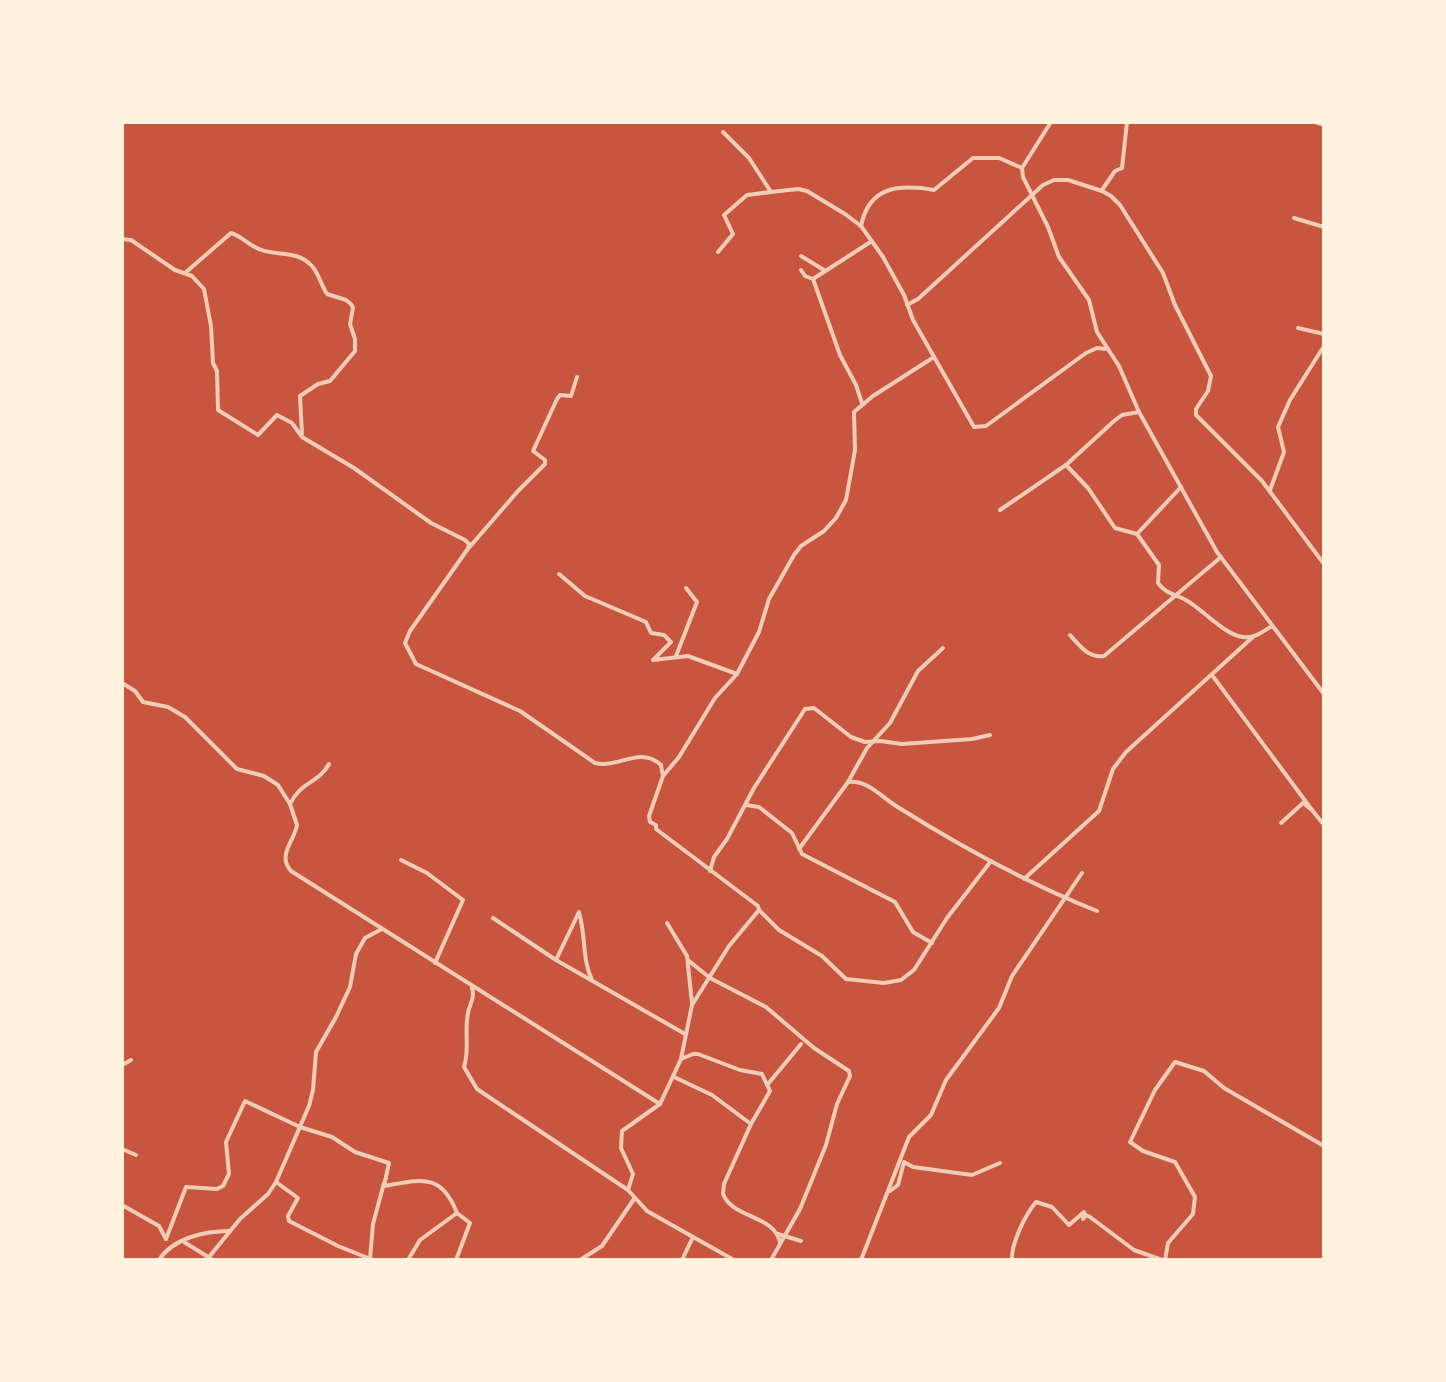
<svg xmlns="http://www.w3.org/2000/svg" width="1446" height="1382" viewBox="0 0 1446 1382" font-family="Literata,serif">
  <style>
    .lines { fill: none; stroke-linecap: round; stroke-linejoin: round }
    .minor { stroke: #f1ccb7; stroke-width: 4 }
  </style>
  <rect width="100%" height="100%" fill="#c8553d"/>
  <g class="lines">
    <g class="minor">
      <path d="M1051,122L1022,168L1023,177L1048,227L1059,257L1089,300L1097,332L1119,366L1139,412L1217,552L1324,694"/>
      <path d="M1315,122L1324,125"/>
      <path d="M723,132L749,158L771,192L798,189L807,191L845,214L861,226L883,257L904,295L913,320L974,427L986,426L1086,353L1097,348L1106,349"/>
      <path d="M1102,190L1115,171L1122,168L1127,122"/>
      <path d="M1294,218L1324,227"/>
      <path d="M861,226C869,186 899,184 934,190L973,158H999L1022,168"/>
      <path d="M122,239L131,240L175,270L192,276L204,289L211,326L213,363L217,371L218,410L258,435L277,415L292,423L302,437L354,468L431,523L465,540L469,544L468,548"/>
      <path d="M718,252L733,234L724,215L747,195L771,192"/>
      <path d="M801,256L824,270"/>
      <path d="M801,270L805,276L813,279L840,355L856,385L862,403"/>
      <path d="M185,273L231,233C242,236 248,245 259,249C277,257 296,249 312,266C319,274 321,285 327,294L346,300L351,304L353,308L350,324L355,339V351L330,381L318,384L300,396L302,434"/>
      <path d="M813,279L872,241"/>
      <path d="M907,305L918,299L1043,185L1054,180H1068L1102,191L1111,196L1120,205L1163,273L1175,305L1211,376L1208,391L1196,409V415L1262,481L1324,564"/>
      <path d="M1298,328L1324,334"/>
      <path d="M577,377L571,396L560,395L557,399L533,451L545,460V464L518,491L467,550L410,631L405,643L416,664L520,711L595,763C618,769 640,745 661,765L663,776"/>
      <path d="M1066,465L1088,488L1115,528L1137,534L1159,565L1158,583C1165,593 1174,594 1184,599C1202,608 1224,635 1243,637C1254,639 1264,631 1272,626"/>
      <path d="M1270,490L1284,452L1278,427L1290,400L1324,346"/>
      <path d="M1000,510L1066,465L1114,421L1122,415L1139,412"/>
      <path d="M1137,534L1181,487"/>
      <path d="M559,574L585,596L646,622L651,633L664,635L671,642L653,660L688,656L737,674"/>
      <path d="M1070,635C1080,646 1088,658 1104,656L1221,557"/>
      <path d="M676,656L697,602L686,588"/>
      <path d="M1212,675L1312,810"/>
      <path d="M122,683L135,691L143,702L168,707L185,717L237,769L264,776L278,785L290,804L297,825C294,842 277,855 291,871L660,1104L622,1131L621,1148L633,1174L628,1190L647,1211L734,1260"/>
      <path d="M848,782C868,780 880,796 896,806C960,846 1026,883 1097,911"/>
      <path d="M290,804C301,781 318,784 329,764"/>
      <path d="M746,805L759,807L792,833L802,854L895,902L913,932L932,943"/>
      <path d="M1281,823L1303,803L1312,810L1324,825"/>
      <path d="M799,849L848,782L867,748L890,723L918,671L943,648"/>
      <path d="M401,860L427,873L463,900L435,963"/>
      <path d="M710,871L714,857L727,839L754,788L805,709L814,708L851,737L865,742L880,741L902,744L972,739L990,735"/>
      <path d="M1024,879L1099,811L1113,769L1126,752L1254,636"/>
      <path d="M759,910L779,930L822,956L846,979L884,983L901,980L914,970L947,918L991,861"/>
      <path d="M493,918L556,960L685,1034"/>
      <path d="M667,923L687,956L692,1003"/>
      <path d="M556,960L579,912C586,936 582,960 592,980"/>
      <path d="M689,961L710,978L766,1007L814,1048L849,1071L850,1076L837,1104L826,1145L800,1209L771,1260"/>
      <path d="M472,988C475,998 470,1003 468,1013C464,1032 470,1049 464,1067L477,1089L628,1190"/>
      <path d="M681,1059L693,1054H698L740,1070L762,1074L770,1091L751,1124L724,1184L723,1194C733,1219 773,1214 780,1242"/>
      <path d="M122,1065L131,1060"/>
      <path d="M674,1077L712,1095L751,1124"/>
      <path d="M768,1084L801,1044"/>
      <path d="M660,1104L681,1059L692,1005L729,946L759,910L758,906L656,829V825L650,822L649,816L663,776L679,757L715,698L737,674L759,632L769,599L794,555L801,546L824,531L836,518L846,500L855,450L854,412L873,396L934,357"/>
      <path d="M122,1149L136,1155"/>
      <path d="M276,1182L298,1198L288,1216L289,1221L338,1246L373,1260"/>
      <path d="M890,1191L898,1185L904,1162L913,1167L972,1175L1000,1163"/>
      <path d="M122,1205L159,1226L166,1239"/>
      <path d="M778,1234L801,1241"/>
      <path d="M166,1239L186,1187L217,1189L223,1186L229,1174L226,1142L245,1101L300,1127L332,1137L355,1152L389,1163L384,1186C421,1180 441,1172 457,1213L420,1240L408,1260"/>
      <path d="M184,1242L213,1260"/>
      <path d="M209,1257L240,1219L268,1194L276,1182L309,1106L313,1090L316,1052L336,1017L350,987L356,954L365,938L380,930"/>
      <path d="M370,1259L373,1224L384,1183"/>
      <path d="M159,1260C173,1238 205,1231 230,1231"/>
      <path d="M456,1260L470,1223L457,1213"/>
      <path d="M580,1260L602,1246L634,1199"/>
      <path d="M682,1260L693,1237"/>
      <path d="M861,1260L909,1137L931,1115L946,1080L999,1008L1012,976L1082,873"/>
      <path d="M1012,1260C1011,1244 1025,1215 1036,1202L1052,1207L1069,1225L1084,1212L1083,1219L1086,1215L1090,1217L1134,1250L1162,1260"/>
      <path d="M1165,1260L1168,1243L1193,1214L1195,1197L1175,1162L1143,1151L1130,1142L1155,1090L1175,1062L1204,1071L1224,1088L1324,1146"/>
    </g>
  </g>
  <rect width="1446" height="1382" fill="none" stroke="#fff3e0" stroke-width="248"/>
</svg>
